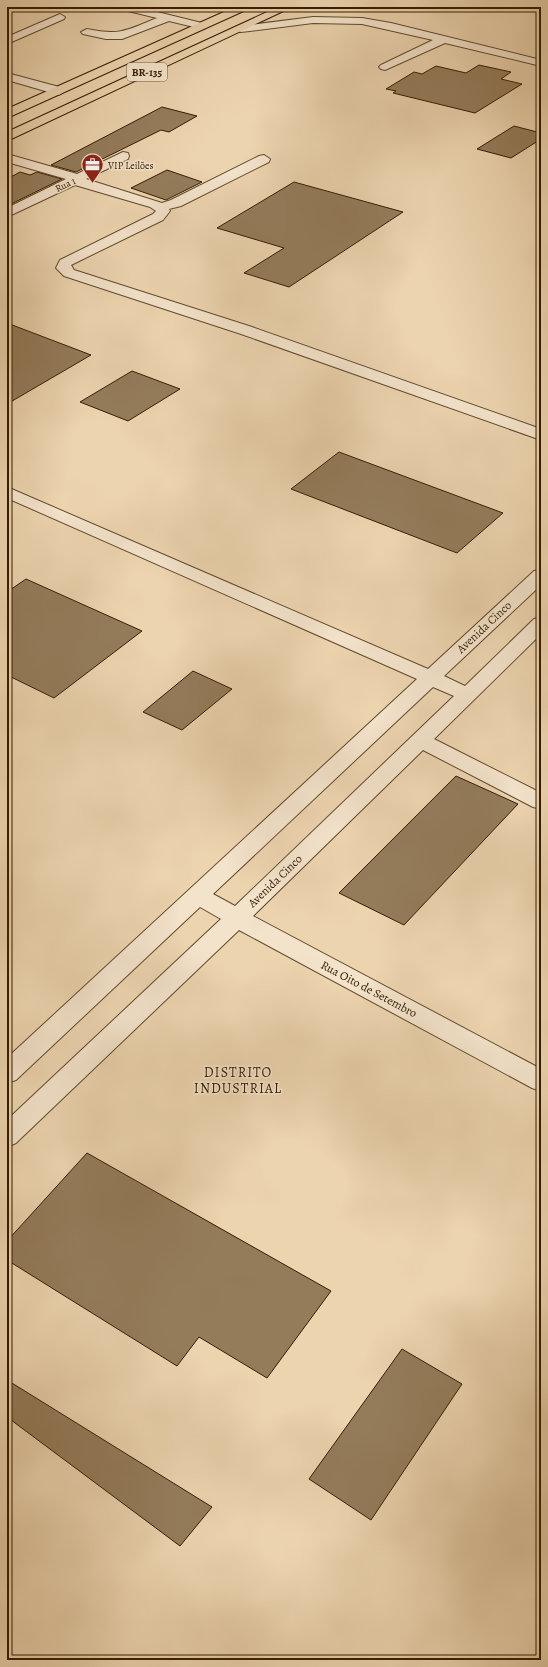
<svg xmlns="http://www.w3.org/2000/svg" width="548" height="1667" viewBox="0 0 548 1667" font-family="Alegreya,serif">
  <style>
    .building { fill: #947c5b; stroke: #341c00 }
    .lines { fill: none; stroke-linecap: round; stroke-linejoin: round }
    .minor-casing { stroke: #624a2c; stroke-width: 2 }
    .highway-casing { stroke: #341c00; stroke-width: 2 }
    .minor { fill: #f3e3cb; fill-rule: evenodd }
    .highway { fill: #ecd4af; fill-rule: evenodd }
    .labels { text-anchor: middle; stroke-width: 3; stroke-linejoin: round; paint-order: stroke }
    .far-poi-label { font-size: 10px; fill: #341c00; stroke: #f3e3cb; text-anchor: start }
    .far-street-label { font-size: 10px; fill: #341c00; stroke: #f3e3cb }
    .shield { fill: #f3e3cb; stroke: #6d583d; stroke-width: 1 }
    .shield-label { font-size: 11px; font-weight: bold; fill: #341c00 }
    .street-label { font-size: 12px; fill: #341c00; stroke: #f3e3cb }
    .quarter-label { font-size: 14px; letter-spacing: 1px; fill: #341c00; stroke: #f3e3cb }
  </style>
  <rect width="100%" height="100%" fill="#ecd4af"/>
  <filter id="stains"><feTurbulence type="fractalNoise" baseFrequency=".005" numOctaves="4"/><feColorMatrix values="0 0 0 0 .2 0 0 0 0 .09 0 0 0 0 .02 0 0 0 .5 -.17"/></filter>
  <radialGradient id="worn" r=".72"><stop offset=".6" stop-color="#630" stop-opacity="0"/><stop offset="1" stop-color="#630" stop-opacity=".3"/></radialGradient>
  <g class="building">
    <path d="M479,65L511,72L501,79L522,84L475,113L393,93L396,91L386,89L414,72L422,74L436,66L466,73Z"/>
    <path d="M162,107L197,116L169,132L161,130L76,172L51,165Z"/>
    <path d="M514,126L541,133V139L511,158L477,149Z"/>
    <path d="M167,170L202,182L166,200L131,188Z"/>
    <path d="M20,172L30,175L37,172L62,179L7,206V179Z"/>
    <path d="M294,182L403,212L289,287L244,273L284,248L217,228Z"/>
    <path d="M7,323L91,355L7,404Z"/>
    <path d="M132,371L180,389L128,421L80,402Z"/>
    <path d="M339,452L503,513L457,553L291,489Z"/>
    <path d="M26,579L142,631L54,698L7,675V592Z"/>
    <path d="M193,671L232,689L182,730L143,712Z"/>
    <path d="M456,776L518,804L404,925L339,893Z"/>
    <path d="M87,1153L331,1291L267,1378L199,1337L177,1366L7,1260V1241Z"/>
    <path d="M402,1349L462,1384L371,1520L309,1479Z"/>
    <path d="M7,1380L212,1507L180,1546L7,1417Z"/>
  </g>
  <g class="lines">
    <defs>
      <g id="minor">
        <path d="M119,7H137L206,24L207,26L202,29L169,21L122,39H106L83,34L81,32L87,29C121,36 127,30 157,18L120,9Z"/>
        <path d="M60,14L65,17L64,19L7,44V37Z"/>
        <path d="M313,17L362,18L391,23L541,60V66L445,43L385,70L381,69L379,67L381,65L433,40L362,24L313,23L241,32L235,29L241,26Z"/>
        <path d="M7,73L63,88L65,91L59,95L7,80Z"/>
        <path d="M123,152L128,153L129,156L128,159L86,179L162,203L171,200L259,156L264,155L270,159L269,162L181,206L169,209L170,211L163,220L71,265L74,270L252,327L541,429V440L241,334L64,276L56,268L60,260L153,214L156,211L150,207L75,185L7,217V208L66,179L7,162V154L77,174Z"/>
        <path d="M7,487L428,669L534,571L541,569V585L444,676L465,686L534,619L541,617V634L434,739L541,793V809L533,807L423,750L253,916L541,1069V1091L532,1088L239,930L16,1143L7,1147V1120L221,919L200,907L16,1080L7,1083V1058L417,679L7,498ZM433,687L454,696L235,906L213,894Z"/>
      </g>
      <g id="highway">
        <path d="M235,7H249L248,9L7,118V109Z"/>
        <path d="M278,7H292L7,141V132Z"/>
      </g>
    </defs>
    <use href="#minor" class="minor-casing"/>
    <use href="#highway" class="highway-casing"/>
    <use href="#minor" class="minor"/>
    <use href="#highway" class="highway"/>
  </g>
  <defs>
    <symbol id="office-pin" viewBox="-11 -11 22 30"><path d="M0 17L-7.5 6A9.5 9.5 0 1 1 7.5 6Z" fill="#8f2418" stroke="#f3e3cb"/><path d="M-6-3h4V-5.5h4V-3h4V5H-6ZM-1-4.5V-3h2v-1.5ZM-6 0V1H6V0Z" fill="#fff"/></symbol>
  </defs>
  <g fill-rule="evenodd">
    <use href="#office-pin" x="80" y="152" width="25" height="34"/>
  </g>
  <g class="labels">
    <g class="far-poi-label">
      <text x="108" y="169">VIP Leilões</text>
    </g>
    <g class="far-street-label">
      <text transform="translate(65 184) rotate(-26)" y="4">Rua 1</text>
    </g>
    <rect class="shield" x="127" y="63" width="40" height="18" rx="3"/>
    <g class="shield-label">
      <text x="147" y="76">BR-135</text>
    </g>
    <g class="street-label">
      <text transform="translate(484 627) rotate(-43)" y="4">Avenida Cinco</text>
      <text transform="translate(275 881) rotate(-44)" y="4">Avenida Cinco</text>
      <text transform="translate(369 989) rotate(28)" y="4">Rua Oito de Setembro</text>
    </g>
    <g class="quarter-label">
      <text x="238" y="1077">DISTRITO<tspan x="238" dy="16">INDUSTRIAL</tspan></text>
    </g>
  </g>
  <rect width="548" height="1667" fill="none" stroke="#ecd4af" stroke-width="24"/>
  <rect x="8" y="8" width="532" height="1651" fill="none" stroke="#341c00" stroke-width="2"/>
  <rect x="12" y="12" width="524" height="1643" fill="none" stroke="#341c00"/>
  <rect width="100%" height="100%" filter="url(#stains)"/>
  <rect width="100%" height="100%" fill="url(#worn)"/>
</svg>
